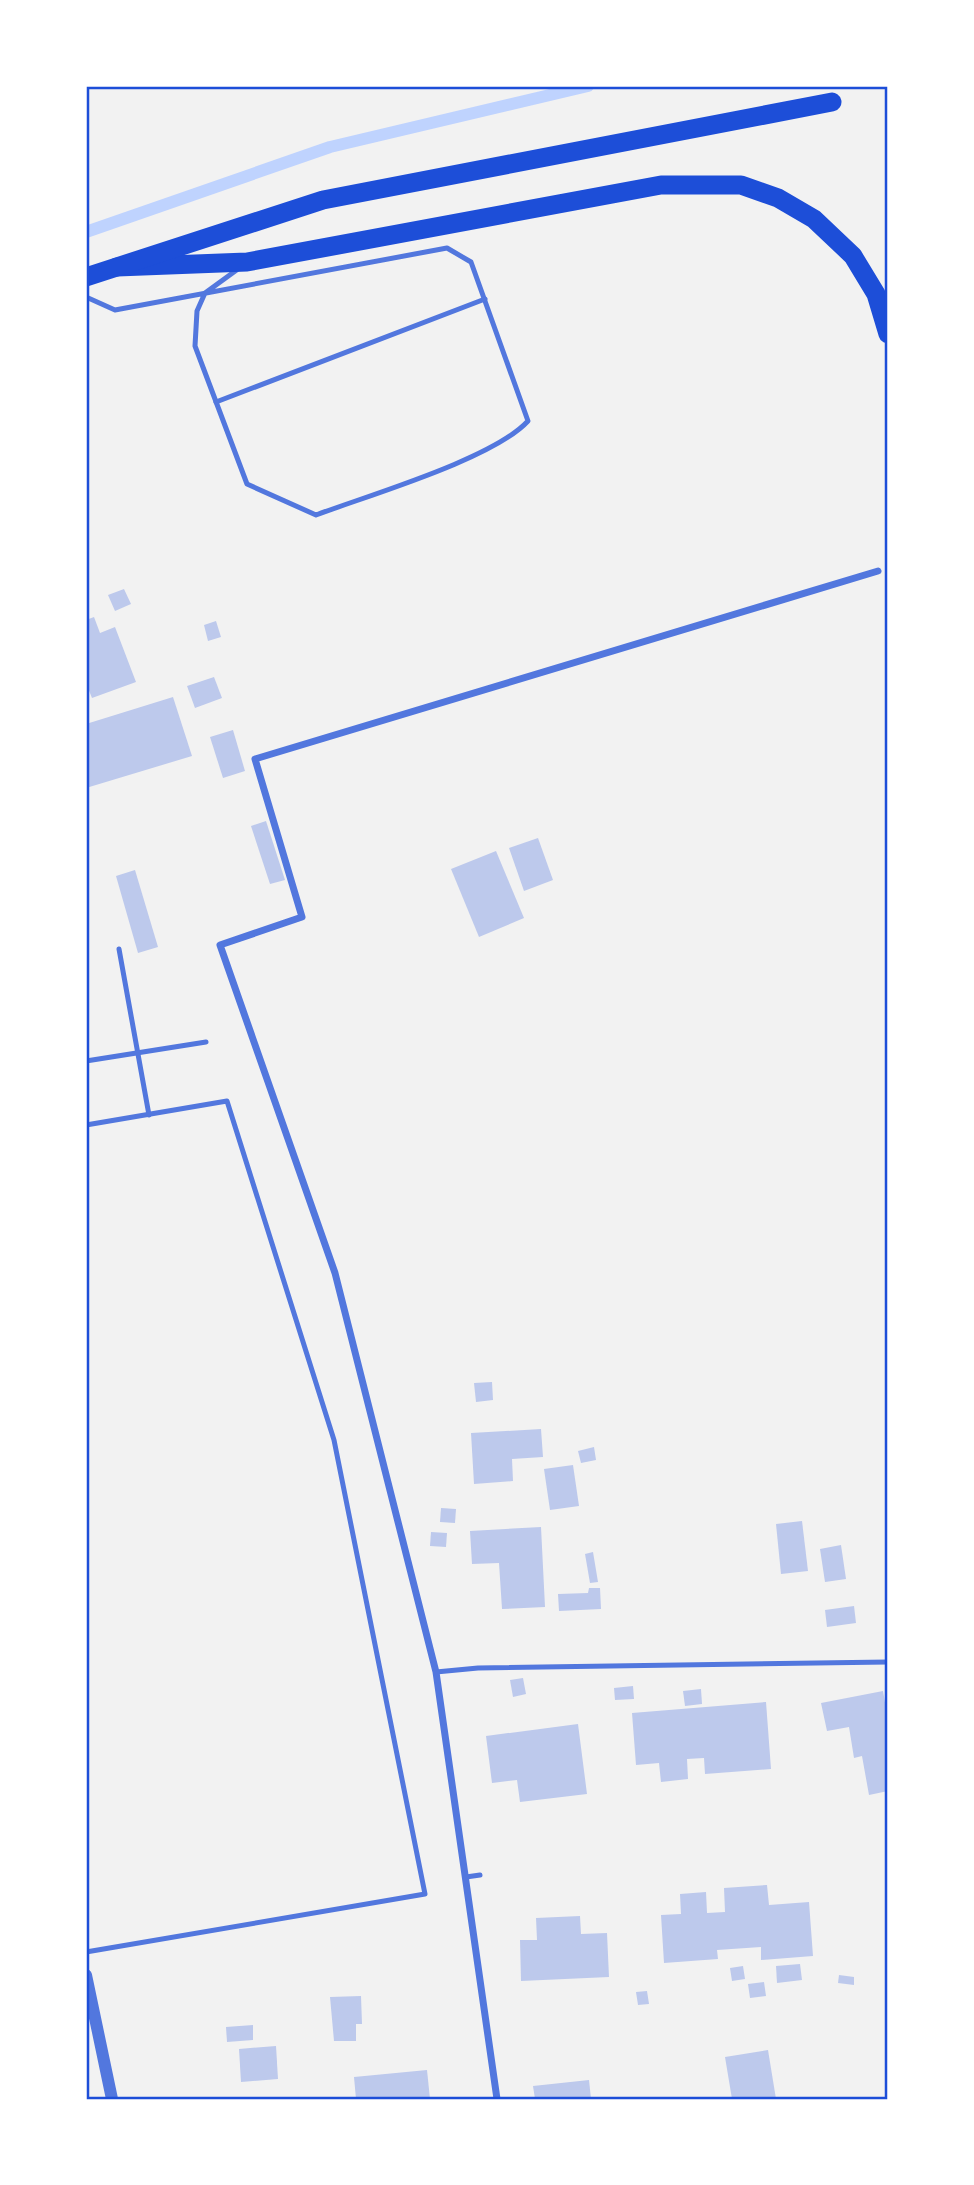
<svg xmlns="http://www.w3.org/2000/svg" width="974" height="2185" viewBox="0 0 974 2185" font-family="'IBM Plex Sans',sans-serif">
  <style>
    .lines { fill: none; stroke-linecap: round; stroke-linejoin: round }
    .stream { stroke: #bfd3fe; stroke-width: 12 }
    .building { fill: #bdc9ec }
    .service { stroke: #5277de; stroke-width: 5 }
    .minor { stroke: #5277de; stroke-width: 7 }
    .tertiary { stroke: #5277de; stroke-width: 12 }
    .trunk { stroke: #1d4ed8; stroke-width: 19 }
    .neatline { fill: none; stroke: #1d4ed8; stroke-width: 2.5 }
  </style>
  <rect width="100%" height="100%" fill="#f2f2f2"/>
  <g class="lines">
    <path class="stream" d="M86,232L330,147L588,86"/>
  </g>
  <g class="building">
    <path d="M124,589L131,604L115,611L108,595Z"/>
    <path d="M94,617L100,633L115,627L136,682L92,698L86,683V620Z"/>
    <path d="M216,621L221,637L208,641L204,625Z"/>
    <path d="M214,677L222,698L195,708L187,686Z"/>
    <path d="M173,697L192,756L86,788V724Z"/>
    <path d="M233,730L245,771L223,778L210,737Z"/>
    <path d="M266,821L285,880L270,884L251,826Z"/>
    <path d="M538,838L553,880L524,891L509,848Z"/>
    <path d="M496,851L524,918L479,937L451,869Z"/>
    <path d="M135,870L158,947L138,953L116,876Z"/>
    <path d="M492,1382L493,1400L476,1402L474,1383Z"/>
    <path d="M541,1429L543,1457L512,1459L513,1481L474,1484L471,1433Z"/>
    <path d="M594,1447L596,1460L581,1463L578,1451Z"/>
    <path d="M573,1465L579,1506L550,1510L544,1469Z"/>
    <path d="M441,1508L456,1509L455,1523L440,1522Z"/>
    <path d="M802,1521L808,1571L781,1574L776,1524Z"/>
    <path d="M541,1527L545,1607L502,1609L499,1563L472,1564L470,1531Z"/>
    <path d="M431,1532L447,1533L446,1547L430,1546Z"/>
    <path d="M841,1545L846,1579L825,1582L820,1549Z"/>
    <path d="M593,1552L598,1582L590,1583L585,1554Z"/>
    <path d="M589,1588H600L601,1609L559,1611L558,1594L588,1593Z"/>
    <path d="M854,1606L856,1623L827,1627L825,1610Z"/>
    <path d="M523,1678L526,1694L513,1697L510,1680Z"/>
    <path d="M633,1686L634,1699L615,1700L614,1688Z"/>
    <path d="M701,1689L702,1704L685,1706L683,1691Z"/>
    <path d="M883,1691L888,1720V1791L869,1795L862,1756L854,1758L849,1727L827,1731L821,1703Z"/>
    <path d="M766,1702L771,1769L705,1774L704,1758L687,1759L688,1779L661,1782L659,1763L636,1765L632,1713Z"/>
    <path d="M578,1724L587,1794L520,1802L517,1780L492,1783L486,1736Z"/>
    <path d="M767,1885L769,1905L809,1902L813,1956L761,1960V1947L717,1950L718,1959L664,1963L661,1915L681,1914L680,1894L706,1892L707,1913L725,1912L724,1888Z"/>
    <path d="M580,1916L581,1934L607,1933L609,1977L521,1981L520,1940H537L536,1918Z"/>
    <path d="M800,1964L802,1980L777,1983L776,1966Z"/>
    <path d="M743,1966L745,1979L732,1981L730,1968Z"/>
    <path d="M839,1975L854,1977V1985L838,1983Z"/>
    <path d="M764,1982L766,1996L750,1998L748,1984Z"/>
    <path d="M647,1991L649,2004L638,2005L636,1992Z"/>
    <path d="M361,1996L362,2024H356V2041H334L330,1997Z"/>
    <path d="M253,2025V2040L227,2042L226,2027Z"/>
    <path d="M276,2046L278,2079L241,2082L239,2049Z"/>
    <path d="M768,2050L776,2099H732L725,2057Z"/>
    <path d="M427,2070L430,2099H356L354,2077Z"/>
    <path d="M589,2080L591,2099H535L533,2086Z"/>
  </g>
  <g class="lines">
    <g class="service">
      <path d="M86,297L115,310L447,248L471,262L528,421C493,459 369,495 316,515L247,484L195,346L197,311L205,293L238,269"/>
      <path d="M216,402L485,299"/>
      <path d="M119,949L149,1115"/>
      <path d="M86,1061L206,1042"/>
      <path d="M86,1125L227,1101L334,1440L425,1894L86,1952"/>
      <path d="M436,1672L478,1668L888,1662"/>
      <path d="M466,1877L480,1875"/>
    </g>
    <path class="minor" d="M497,2099L436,1672L335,1273L220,945L302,917L255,759L878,571"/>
    <path class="tertiary" d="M86,1975L112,2099"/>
    <g class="trunk">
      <path d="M117,267L247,262L661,185H741L778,198L814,219L853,256L876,294L888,334"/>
      <path d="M86,277L323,200L832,102"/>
    </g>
  </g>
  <rect width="974" height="2185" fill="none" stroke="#ffffff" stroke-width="175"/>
  <rect x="88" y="88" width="798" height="2010" class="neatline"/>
</svg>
